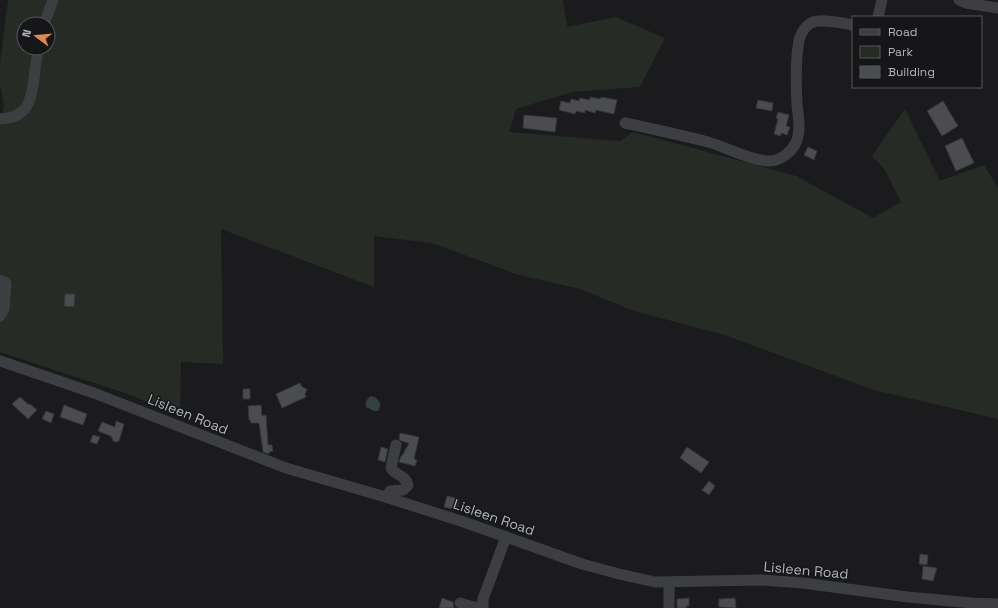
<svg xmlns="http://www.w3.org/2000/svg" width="998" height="608" viewBox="0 0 998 608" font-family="'Space Grotesk',sans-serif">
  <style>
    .green { fill: #262c25; fill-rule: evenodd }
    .water { fill: #343f42 }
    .building { fill: #4a4c4f; stroke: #353638 }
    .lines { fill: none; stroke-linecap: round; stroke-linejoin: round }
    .minor { stroke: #3c3e41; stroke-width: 11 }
    .labels { text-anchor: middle; stroke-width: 3; stroke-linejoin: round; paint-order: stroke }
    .street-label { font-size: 14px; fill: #afb6bb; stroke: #161618 }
  </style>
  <rect width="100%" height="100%" fill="#1b1b1d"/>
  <path class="green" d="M8,0H563L567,27L616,17L665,38L640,87L572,92L516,109L509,132L620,141L633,132L796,176L873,218L901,202L885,170L872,156L905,109L940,181L984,165L998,188V419L874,390L725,335L634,311L580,289L519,275L432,243L374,236V287L221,229L223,364L181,362L180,415L128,394L0,352V127L4,106L0,85V63ZM24,24H48V48H24Z"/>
  <path class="water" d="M370,396L375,397C380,401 382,405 378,411H374L366,407V401Z"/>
  <g class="building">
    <path d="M590,97L600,99L601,97L617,100L614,114L596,110L595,113L585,110V113L576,111L575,114L559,110L561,101L570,103L571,99L579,101L580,98L590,100Z"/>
    <path d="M758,100L773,103L772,111L756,108Z"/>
    <path d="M943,101L958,126L942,136L927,111Z"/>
    <path d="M778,112L789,115L786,126L790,127L787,135L781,133V136L774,134L778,119L776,118Z"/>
    <path d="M524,115L557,118L555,132L523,128Z"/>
    <path d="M962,138L974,163L956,171L945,146Z"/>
    <path d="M808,147L817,151L814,160L804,155Z"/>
    <path d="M65,294H75L74,307L64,306Z"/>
    <path d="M300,383L302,387L307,389L305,394L306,397L282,408L276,394Z"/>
    <rect x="243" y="389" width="7" height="10"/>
    <path d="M20,397L29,405L30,404L37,410L28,419L12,404Z"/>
    <path d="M64,405L87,414L83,425L60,417Z"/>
    <path d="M261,405L262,416L266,415L268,445H272L273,451L269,452V454L263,452L259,423H251L250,420H249L248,406Z"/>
    <path d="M46,411L54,414L51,423L42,419Z"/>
    <path d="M116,421L124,424L119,441L116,442L113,441L111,436L98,431L102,422L115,427Z"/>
    <path d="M400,433L419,437L414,459L417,460L415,466L399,462L401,456H402L409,443L401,441L399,439Z"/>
    <path d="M93,435L100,437L97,444L90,442Z"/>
    <path d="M381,447L388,449L385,462L378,460Z"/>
    <path d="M687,447L709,462L701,473L680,458Z"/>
    <path d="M709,481L715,486L709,495L702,490Z"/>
    <path d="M447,496L459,499L457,510L444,507Z"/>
    <path d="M920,554L928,555L927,565L919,564Z"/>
    <path d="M923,566L937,568L933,581L922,579Z"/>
    <path d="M442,598L453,602L454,608H439Z"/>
    <path d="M689,598V606H686L687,608H677V599Z"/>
    <path d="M735,598L736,608L719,607V599Z"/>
  </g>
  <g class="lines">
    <g class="minor">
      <path d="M959,0L966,3L998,8"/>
      <path d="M878,17L882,0"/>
      <path d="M44,24L53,0"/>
      <path d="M0,119C27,118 31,102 34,79C35,69 36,58 39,48"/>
      <path d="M625,123C653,129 681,135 708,142C726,147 752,161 769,161C781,161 793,151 797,140C801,129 798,116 797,104C796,86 796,57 799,40C801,33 804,27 811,23C820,18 842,23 853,25"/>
      <path d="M0,280L5,282L6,284L4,309L0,316"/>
      <path d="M0,361L94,393L286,468L382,496L461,521L582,564L619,574L655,582L761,580L803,583L908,597L972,603L998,604"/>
      <path d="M386,497L390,491L403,490L408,485C406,475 396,476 391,468L396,445"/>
      <path d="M460,603L473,607H483"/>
      <path d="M483,608V599L506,537"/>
      <path d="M669,608V583"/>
    </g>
  </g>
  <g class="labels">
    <g class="street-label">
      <text transform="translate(188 414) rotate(22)" y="5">Lisleen Road</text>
      <text transform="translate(494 517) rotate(19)" y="5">Lisleen Road</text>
      <text transform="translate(806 570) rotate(5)" y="5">Lisleen Road</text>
    </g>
  </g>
  <rect x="852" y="16" width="130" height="72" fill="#161618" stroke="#535659"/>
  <rect x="860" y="29" width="20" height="6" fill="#3c3e41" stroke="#535659"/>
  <text x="888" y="36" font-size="12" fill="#afb6bb">Road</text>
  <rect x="860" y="46" width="20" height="12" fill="#262c25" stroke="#535659"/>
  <text x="888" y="56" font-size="12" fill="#afb6bb">Park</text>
  <rect x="860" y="66" width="20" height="12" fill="#4a4c4f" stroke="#535659"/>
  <text x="888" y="76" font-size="12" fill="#afb6bb">Building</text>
  <g transform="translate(36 36) rotate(286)"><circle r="19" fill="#161618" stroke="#535659"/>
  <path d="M0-3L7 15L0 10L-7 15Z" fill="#e1884e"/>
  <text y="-6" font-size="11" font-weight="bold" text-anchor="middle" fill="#afb6bb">N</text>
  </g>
</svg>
